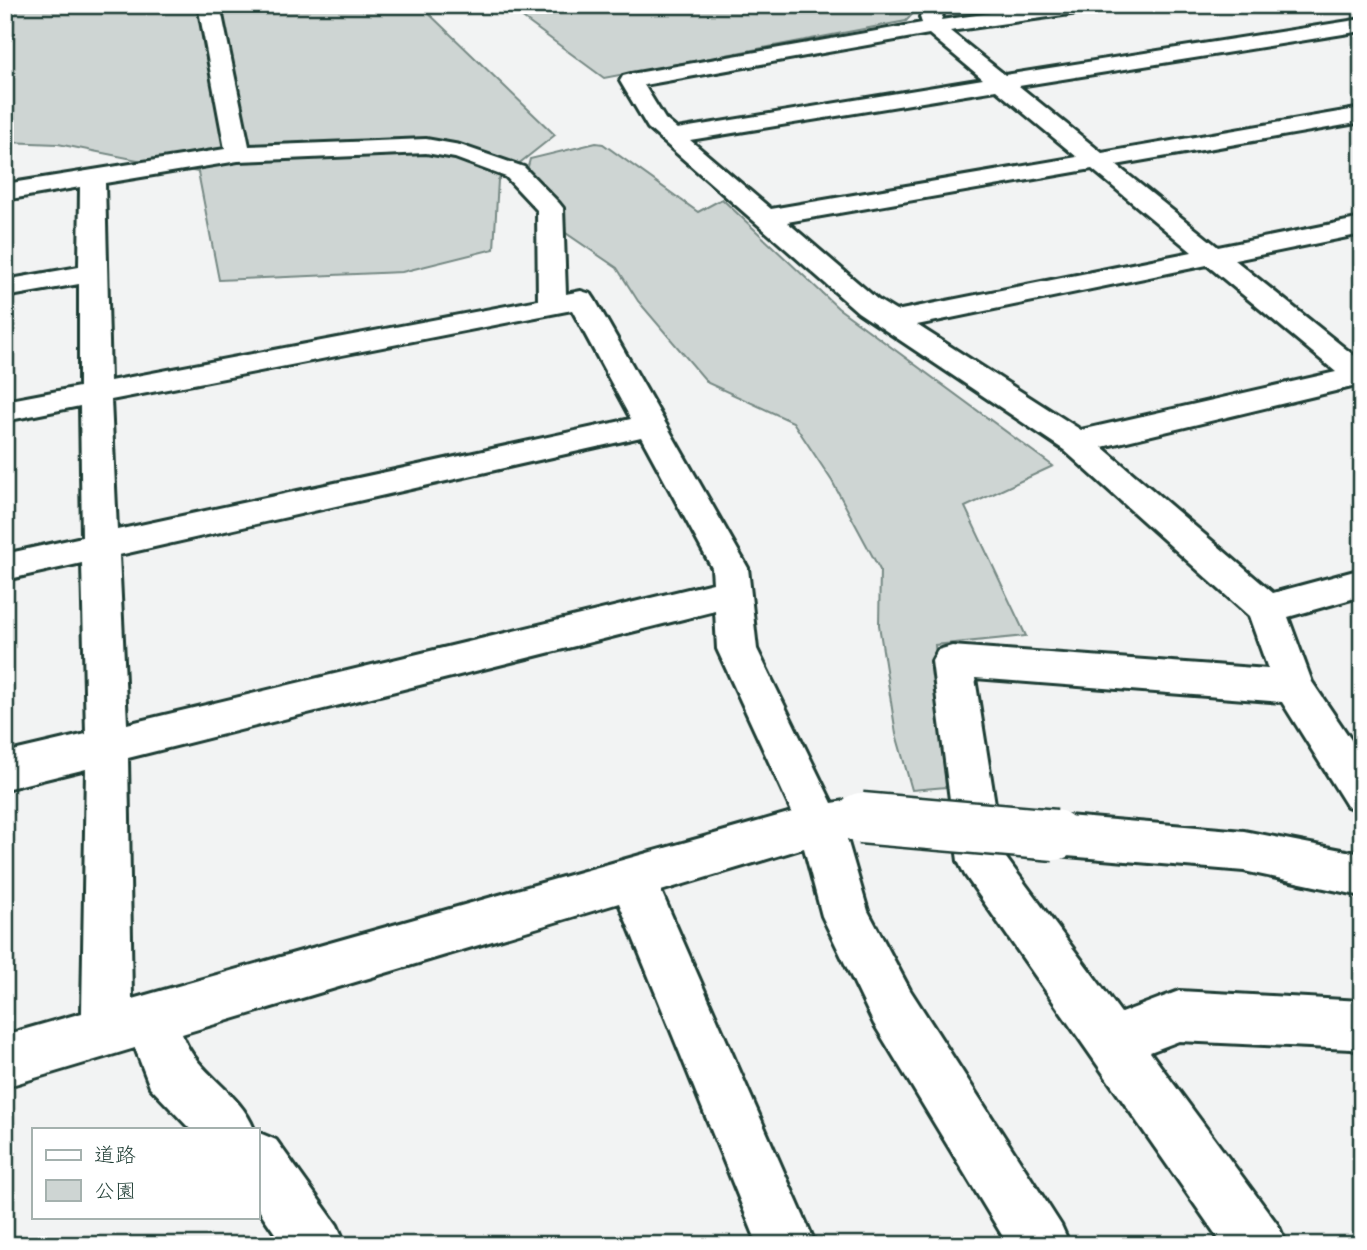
<svg xmlns="http://www.w3.org/2000/svg" width="1367" height="1250" viewBox="0 0 1367 1250" font-family="Kalam,'Klee One',sans-serif">
  <style>
    .green { fill: #ced5d3; stroke: #768984; stroke-width: 2 }
    .lines { fill: none; stroke-linecap: round; stroke-linejoin: round }
    .minor-casing { stroke: #1f3d34; stroke-width: 6 }
    .minor { fill: #fff; fill-rule: evenodd }
    .minor-bridge-casing { stroke: #1f3d34; stroke-width: 55; stroke-linecap: butt }
    .minor-bridge { stroke: #fff; stroke-width: 50 }
  </style>
  <rect width="100%" height="100%" fill="#f2f3f3"/>
  <filter id="ink" filterUnits="userSpaceOnUse"><feTurbulence type="fractalNoise" baseFrequency=".0143" numOctaves="2"/><feDisplacementMap in="SourceGraphic" scale="14" xChannelSelector="R" yChannelSelector="G"/><feConvolveMatrix kernelMatrix="1 2 1 2 8 2 1 2 1" color-interpolation-filters="sRGB"/></filter>
  <g filter="url(#ink)">
    <g class="green">
      <path d="M5,5H420L555,135L498,180L494,249L402,272L219,280L198,172L58,144L5,142Z"/>
      <path d="M505,5H921L906,21L604,78Z"/>
      <path d="M596,143L603,144L698,212L722,199L838,308L1053,466L965,507L1026,636L935,645L946,787L912,790L896,734L879,625L880,570L832,481L793,422L708,383L638,301L617,268L560,229L526,174L530,159Z"/>
    </g>
    <g class="lines">
      <defs>
        <g id="minor">
          <path d="M198,5H218L222,15L249,146L426,139L460,145L524,167L559,203L563,208L566,294L581,291L591,294L595,300L748,568L757,649L832,803L845,801L861,806L867,820L861,834L847,839L868,911L910,990L1061,1225L1070,1245H1008L874,1024L822,916L804,848L661,891L816,1245H758L619,903L182,1034C195,1073 239,1090 254,1129H190L150,1087L135,1048L5,1087V1035L82,1013L86,769L5,789V753L86,734L82,563L5,580V554L82,537L80,406L5,421V401L79,387V284L5,297V280L79,267L80,187L5,200V184L225,149ZM426,153L455,158L506,177L537,210L538,300L110,381L105,183L238,161ZM572,310L631,419L117,530L111,400ZM641,437L712,568L713,583L127,724L119,555ZM715,611L717,649L792,812L132,999L128,758Z"/>
          <path d="M1047,5H1102L1092,11L950,31L1005,75L1362,19V31L1019,86L1102,153L1362,108V122L1116,165L1218,247L1362,218V234L1235,260L1362,362V387L1356,386L1102,447L1273,593L1362,569V596L1288,617L1312,682L1362,756V812L1347,806L1282,702L975,678L1003,854L1121,1013L1179,991L1362,1001V1053L1351,1049L1179,1041L1150,1052L1278,1225L1287,1245H1223L965,875L958,861L932,661L938,650L952,646L1268,669L1249,616L1064,450L858,312L648,128L620,81L623,76L631,74L922,23L920,17C926,9 931,7 940,10L943,14L941,20ZM929,34L983,79L677,129L665,119L644,85ZM996,90L1077,157L771,209L690,140ZM1092,169L1192,252L896,311L878,300L787,222ZM1207,265L1336,372L1081,430L917,325Z"/>
          <path d="M1055,815L1244,831L1362,854V896L1244,871L1055,855L1039,849L1033,835L1039,821Z"/>
          <path d="M257,1132L276,1140L337,1225L346,1245H283L257,1207Z"/>
        </g>
      </defs>
      <use href="#minor" class="minor-casing"/>
      <use href="#minor" class="minor"/>
      <defs>
        <path id="minor-bridge" d="M861,818L1055,835"/>
      </defs>
      <use href="#minor-bridge" class="minor-bridge-casing"/>
      <use href="#minor-bridge" class="minor-bridge"/>
    </g>
  </g>
  <rect width="1367" height="1250" fill="none" stroke="#fff" stroke-width="28"/>
  <rect x="14" y="14" width="1339" height="1222" fill="none" stroke="#1f3d34" stroke-width="2.5" filter="url(#ink)"/>
  <rect x="32" y="1128" width="228" height="91" fill="#ffffff" stroke="#a5b1ae" stroke-width="2"/>
  <rect x="46" y="1150" width="35" height="10" fill="#ffffff" stroke="#a5b1ae" stroke-width="2"/>
  <text x="94" y="1162" font-size="21" fill="#1f3d34">道路</text>
  <rect x="46" y="1180" width="35" height="21" fill="#ced5d3" stroke="#a5b1ae" stroke-width="2"/>
  <text x="94" y="1198" font-size="21" fill="#1f3d34">公園</text>
</svg>
